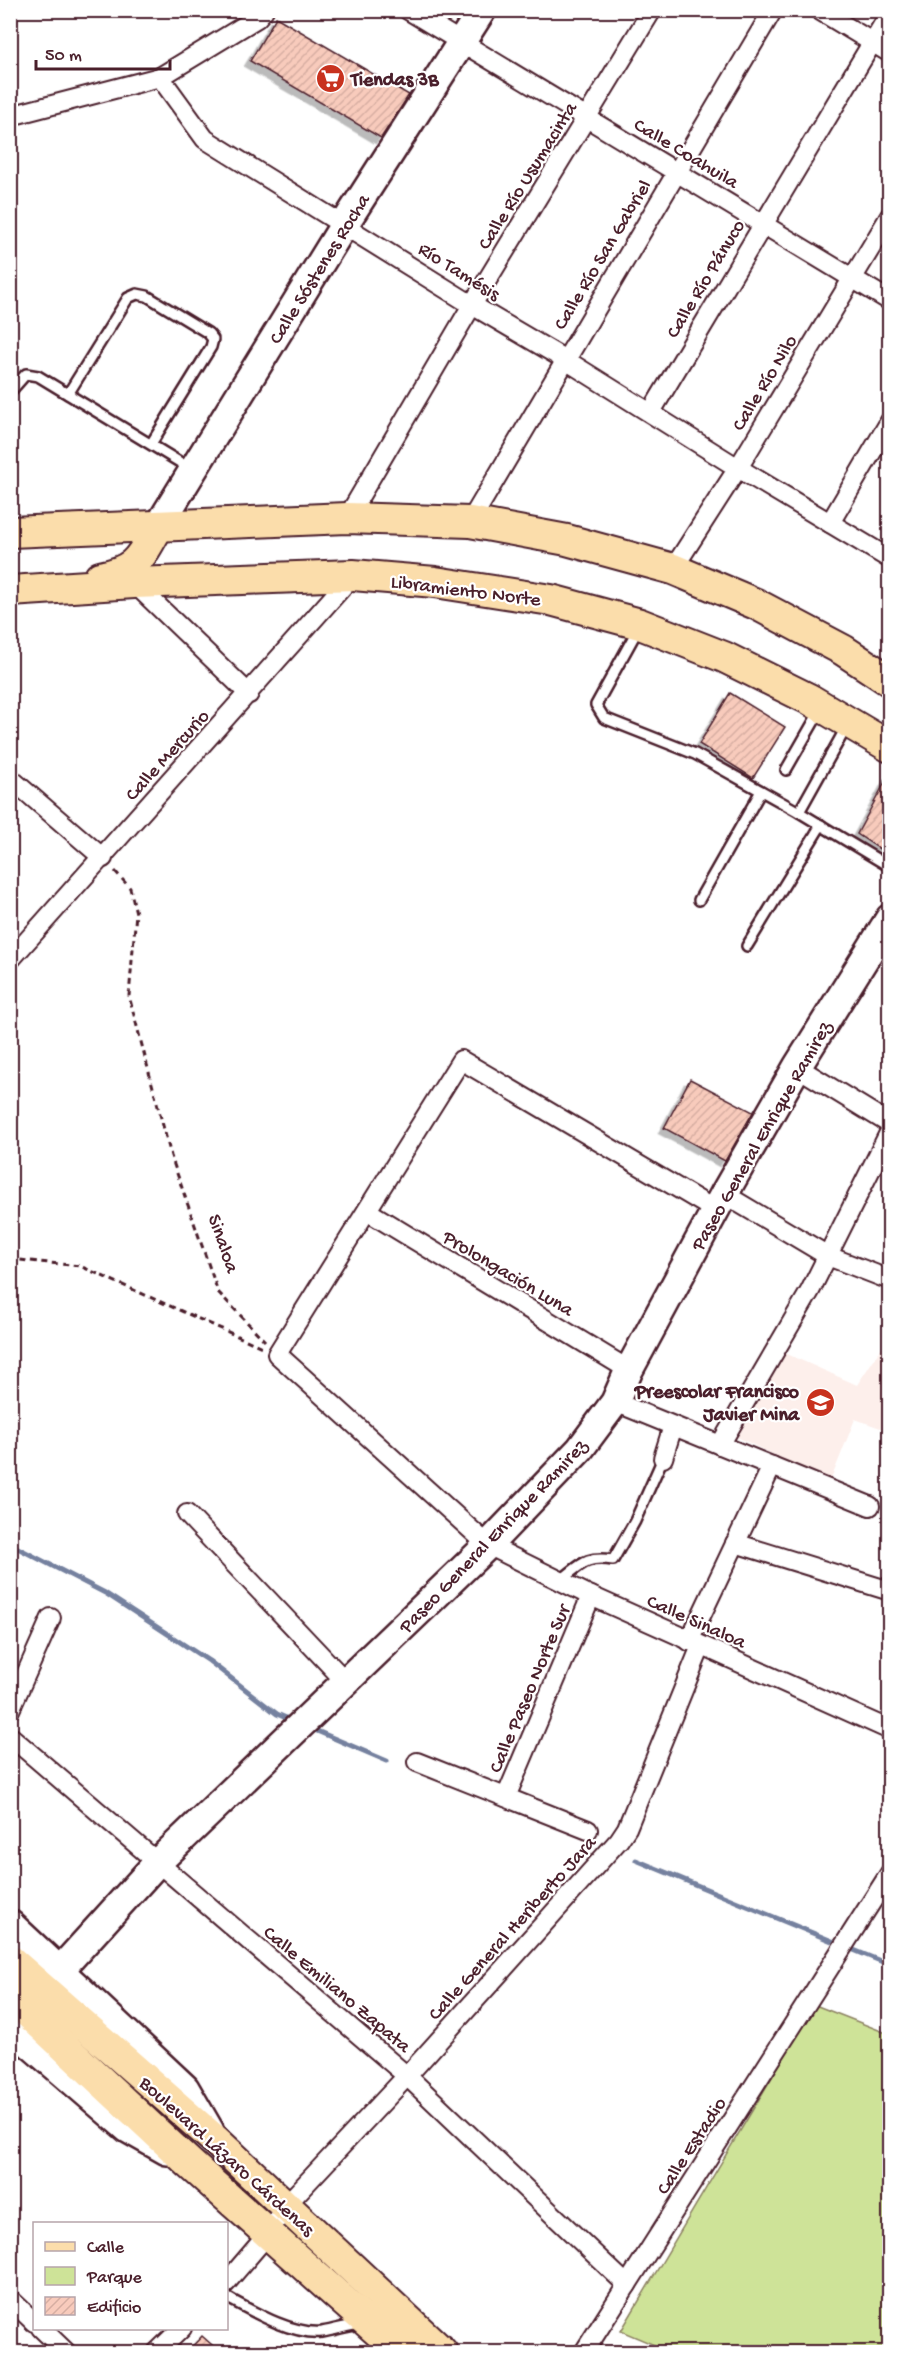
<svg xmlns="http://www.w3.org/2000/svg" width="900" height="2363" viewBox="0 0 900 2363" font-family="'Gochi Hand',sans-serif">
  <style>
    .built { fill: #fdefeb }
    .green { fill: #cee398; stroke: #8c8162; stroke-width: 1.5 }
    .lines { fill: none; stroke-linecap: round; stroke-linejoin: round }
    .stream { stroke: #75819f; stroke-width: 5 }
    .building { fill: url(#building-hatch); stroke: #4a1f2b; stroke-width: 1.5; filter: url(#shadow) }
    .lane-casing { stroke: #4a1f2b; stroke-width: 14 }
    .street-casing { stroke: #4a1f2b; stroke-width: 22 }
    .secondary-casing { stroke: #4a1f2b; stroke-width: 32 }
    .primary-casing { stroke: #4a1f2b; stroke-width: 34 }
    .path { stroke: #4a1f2b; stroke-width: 3; stroke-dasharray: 6 4.5; stroke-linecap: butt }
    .lane { stroke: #fff; stroke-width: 9 }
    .street { stroke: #fff; stroke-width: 18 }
    .secondary { stroke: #fff; stroke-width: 27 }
    .primary { stroke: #fbddab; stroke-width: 30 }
    .labels { text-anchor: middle; stroke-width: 4.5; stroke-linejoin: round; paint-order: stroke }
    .poi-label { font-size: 20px; font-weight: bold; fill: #4a1f2b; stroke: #fff; text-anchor: start }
    .street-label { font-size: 20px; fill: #4a1f2b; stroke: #fff }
  </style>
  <defs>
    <pattern id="building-hatch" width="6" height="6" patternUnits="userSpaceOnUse" patternTransform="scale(1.5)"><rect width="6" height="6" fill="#f8cbbc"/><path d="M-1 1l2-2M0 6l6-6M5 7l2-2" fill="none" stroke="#d6aea2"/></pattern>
    <filter id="shadow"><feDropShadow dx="-5.5" dy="5.5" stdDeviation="0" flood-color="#0004"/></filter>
  </defs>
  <rect width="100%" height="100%" fill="#fff"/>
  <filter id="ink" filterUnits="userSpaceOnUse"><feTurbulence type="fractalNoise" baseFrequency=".0167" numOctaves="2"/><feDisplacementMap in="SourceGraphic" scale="12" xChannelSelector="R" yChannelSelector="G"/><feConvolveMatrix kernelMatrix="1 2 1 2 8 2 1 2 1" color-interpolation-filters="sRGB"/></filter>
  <g filter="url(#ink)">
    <path class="built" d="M882,1347L889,1350V1431L855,1419L830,1482L733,1435L778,1350L857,1385Z"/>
    <path class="green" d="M815,2005L889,2034V2352H671L621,2331Z"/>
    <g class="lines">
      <g class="stream">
        <path d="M10,1544L105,1593L209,1661L277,1714L293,1721"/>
        <path d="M310,1728L387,1761"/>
        <path d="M636,1860L890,1965"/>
      </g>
    </g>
    <g class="building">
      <path d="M276,17L409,95L381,138L250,61Z"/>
      <path d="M730,693L785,727L753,778L699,744Z"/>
      <path d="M890,773V856L857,834Z"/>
      <path d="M690,1079L753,1112L725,1161L664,1128Z"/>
      <path d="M202,2336L220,2352H187Z"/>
    </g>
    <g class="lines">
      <defs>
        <g id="lane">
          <path d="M10,392L26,374L38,376L191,469"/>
          <path d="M68,394L128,298L137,294L147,296L208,333L213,339L211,347L151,444"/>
          <path d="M638,629L596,705L604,718L695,754L799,812L890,867"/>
          <path d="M786,770L821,709"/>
          <path d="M799,812L847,726"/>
          <path d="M699,900L761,791"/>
          <path d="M747,946L821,825"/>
          <path d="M561,1580C582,1564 585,1556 613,1560L635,1521L663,1458"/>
          <path d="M226,2297C252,2311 292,2335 322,2332C334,2330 347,2326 359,2324"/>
        </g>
        <g id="street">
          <path d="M408,10L890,301"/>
          <path d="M819,10L890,53"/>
          <path d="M160,77L205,139L472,305L564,359L738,468L890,559"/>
          <path d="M10,116L160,77L257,18L264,10"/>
          <path d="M651,412L890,13"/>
          <path d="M347,518L472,305L652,10"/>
          <path d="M470,522L773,10"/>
          <path d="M830,523L890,421"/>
          <path d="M673,569L738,468L890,216"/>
          <path d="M134,583L249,694"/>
          <path d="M10,778L103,858"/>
          <path d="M10,960L353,575"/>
          <path d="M797,1067L890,1124"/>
          <path d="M724,1194L828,1256L890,1280"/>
          <path d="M715,1210L461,1060L277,1354L488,1545L591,1596L890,1730"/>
          <path d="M367,1211L629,1370"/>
          <path d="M615,1402L870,1506"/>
          <path d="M720,1445L810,1291L890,1131"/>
          <path d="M663,1458L673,1426"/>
          <path d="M187,1514L346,1682"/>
          <path d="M735,1543L890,1591"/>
          <path d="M689,1641L772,1466"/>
          <path d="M10,1710L51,1618"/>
          <path d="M10,1736L407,2076L627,2285"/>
          <path d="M417,1762L588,1830"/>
          <path d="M506,1797L591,1596"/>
          <path d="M226,2283L268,2234L285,2206L407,2076L619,1840L627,1828L701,1646"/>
          <path d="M10,2299L34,2322"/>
          <path d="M41,2328L66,2352"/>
          <path d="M157,2352L182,2328"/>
          <path d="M584,2352L890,1873"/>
        </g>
        <g id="secondary">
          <path d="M158,527L344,225L482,10"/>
          <path d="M10,1924L185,2088L210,2131"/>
          <path d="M32,2006L60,1970L157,1863L488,1545L580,1449L615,1402L629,1370L724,1194L797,1067L890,918"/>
          <path d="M10,2027L128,2129L167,2151"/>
        </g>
        <g id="primary">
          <path d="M10,532L347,518L470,522L567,540L673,569L756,604L843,650L890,681"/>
          <path d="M100,577C138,570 140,557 158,527"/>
          <path d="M10,591L134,583L353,575L435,582L551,600L640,624L724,657L809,699L890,747"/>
          <path d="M10,1960L215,2140L442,2352"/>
          <path d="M10,1996L189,2163L401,2352"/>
        </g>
      </defs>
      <use href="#lane" class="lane-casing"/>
      <use href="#street" class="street-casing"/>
      <use href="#secondary" class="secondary-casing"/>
      <use href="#primary" class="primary-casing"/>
      <g class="path">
        <path d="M115,871L130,888L136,913L129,996L171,1156L218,1292L265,1341"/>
        <path d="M10,1259L80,1266L262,1347"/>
      </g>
      <use href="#lane" class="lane"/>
      <use href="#street" class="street"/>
      <use href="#secondary" class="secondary"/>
      <use href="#primary" class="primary"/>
    </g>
  </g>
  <defs>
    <symbol id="supermarket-disc" viewBox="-11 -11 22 22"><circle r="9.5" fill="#c8321e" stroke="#fff"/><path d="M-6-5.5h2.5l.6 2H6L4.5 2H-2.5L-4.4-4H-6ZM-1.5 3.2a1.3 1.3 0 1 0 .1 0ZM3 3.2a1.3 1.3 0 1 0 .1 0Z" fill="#fff"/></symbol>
    <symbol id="school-disc" viewBox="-11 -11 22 22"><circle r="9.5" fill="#c8321e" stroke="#fff"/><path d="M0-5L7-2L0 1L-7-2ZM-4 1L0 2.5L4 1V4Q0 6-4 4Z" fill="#fff"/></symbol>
  </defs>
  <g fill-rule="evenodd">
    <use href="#supermarket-disc" x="314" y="62" width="33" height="33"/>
    <use href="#school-disc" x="804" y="1386" width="33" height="33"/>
  </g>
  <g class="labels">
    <g class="poi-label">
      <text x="351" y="85">Tiendas 3B</text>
      <text x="799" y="1397" text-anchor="end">Preescolar Francisco<tspan x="799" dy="23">Javier Mina</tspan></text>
    </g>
    <g class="street-label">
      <text transform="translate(687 152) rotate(31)" y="7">Calle Coahuila</text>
      <text transform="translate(526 175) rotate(-58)" y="7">Calle Río Usumacinta</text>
      <text transform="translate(601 254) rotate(-59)" y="7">Calle Río San Gabriel</text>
      <text transform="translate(318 268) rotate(-58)" y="7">Calle Sóstenes Rocha</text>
      <text transform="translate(460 270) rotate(32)" y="7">Río Tamésis</text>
      <text transform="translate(704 278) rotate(-59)" y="7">Calle Río Pánuco</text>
      <text transform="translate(763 382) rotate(-59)" y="7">Calle Río Nilo</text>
      <text transform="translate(466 589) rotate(7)" y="7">Libramiento Norte</text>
      <text transform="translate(166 754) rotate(-48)" y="7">Calle Mercurio</text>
      <text transform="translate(760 1135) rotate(-60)" y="7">Paseo General Enrique Ramirez</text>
      <text transform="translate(225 1243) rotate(71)" y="7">Sinaloa</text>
      <text transform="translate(509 1272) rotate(31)" y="7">Prolongación Luna</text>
      <text transform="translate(492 1535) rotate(-46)" y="7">Paseo General Enrique Ramirez</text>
      <text transform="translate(697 1620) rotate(24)" y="7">Calle Sinaloa</text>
      <text transform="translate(528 1688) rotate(-67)" y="7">Calle Paseo Norte Sur</text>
      <text transform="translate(511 1927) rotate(-48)" y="7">Calle General Heriberto Jara</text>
      <text transform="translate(338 1988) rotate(40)" y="7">Calle Emiliano Zapata</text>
      <text transform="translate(690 2145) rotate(-57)" y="7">Calle Estadio</text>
      <text transform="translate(228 2155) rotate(42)" y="7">Boulevard Lázaro Cárdenas</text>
    </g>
  </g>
  <rect width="900" height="2363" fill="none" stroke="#fff" stroke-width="36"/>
  <rect x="18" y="18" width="864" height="2327" fill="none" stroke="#4a1f2b" stroke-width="2" filter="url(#ink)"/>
  <rect x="33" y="2222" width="195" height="108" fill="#ffffff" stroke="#b7a5aa" stroke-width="1.5"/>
  <rect x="45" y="2242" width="30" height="9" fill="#fbddab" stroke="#b7a5aa" stroke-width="1.5"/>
  <text x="87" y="2252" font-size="18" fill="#4a1f2b">Calle</text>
  <rect x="45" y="2267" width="30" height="18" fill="#cee398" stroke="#b7a5aa" stroke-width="1.5"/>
  <text x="87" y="2282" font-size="18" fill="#4a1f2b">Parque</text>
  <rect x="45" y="2297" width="30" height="18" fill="url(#building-hatch)" stroke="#b7a5aa" stroke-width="1.5"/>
  <text x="87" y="2312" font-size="18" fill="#4a1f2b">Edificio</text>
  <path d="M36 60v9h134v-9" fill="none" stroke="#4a1f2b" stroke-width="3"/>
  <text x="45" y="60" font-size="18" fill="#4a1f2b" stroke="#ffffff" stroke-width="4.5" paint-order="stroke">50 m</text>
</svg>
